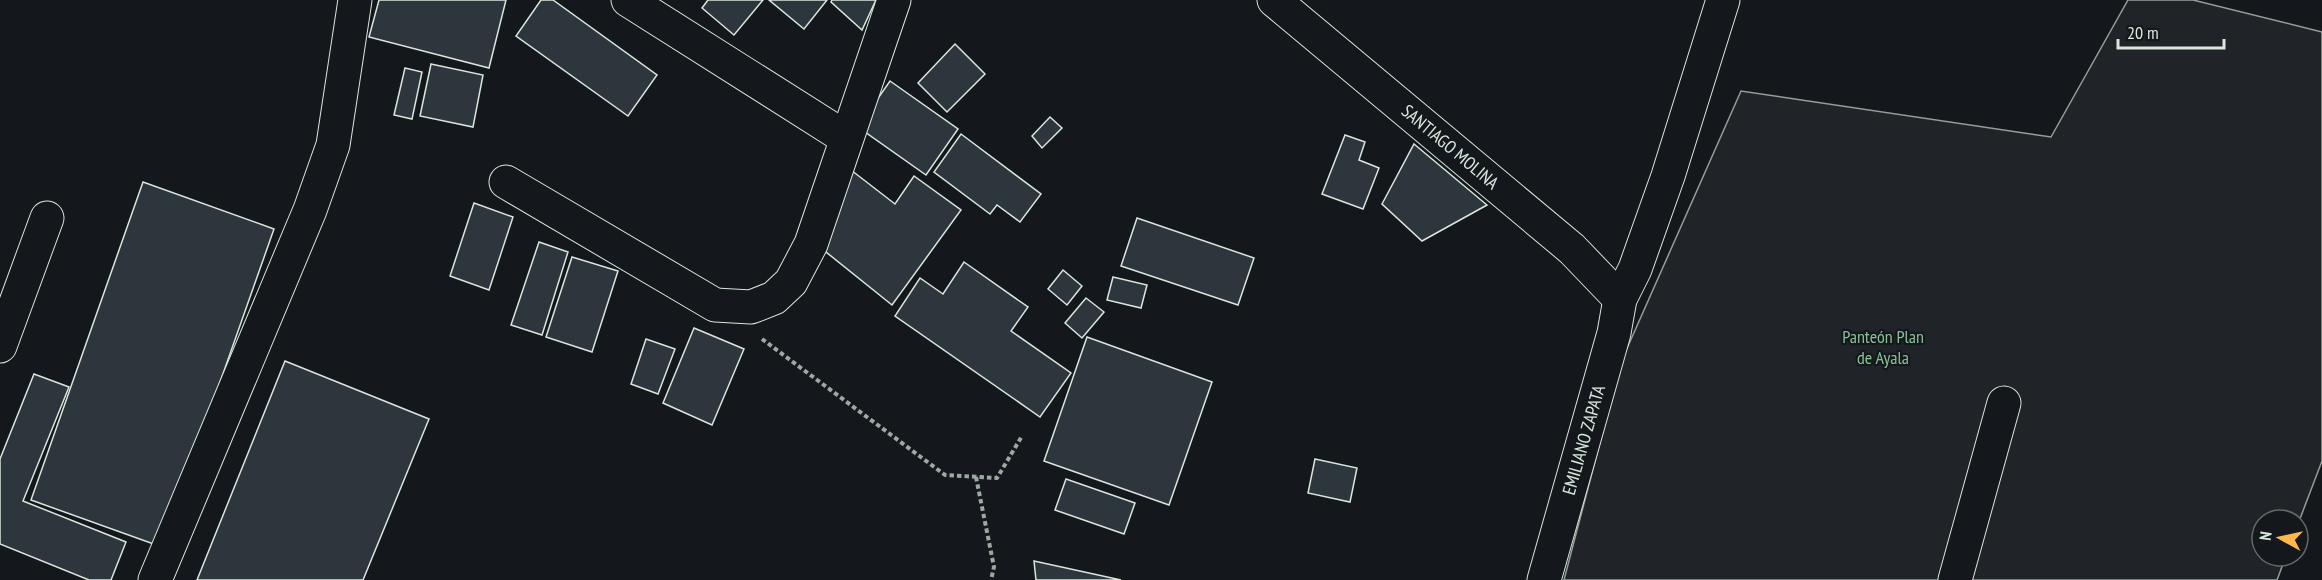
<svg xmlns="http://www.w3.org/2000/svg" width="2322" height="580" viewBox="0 0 2322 580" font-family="'PT Sans Narrow',sans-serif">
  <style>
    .green { fill: #202428; stroke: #939e99; stroke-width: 1.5 }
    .building { fill: #2c363c; stroke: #d8e6dc; stroke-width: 1.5 }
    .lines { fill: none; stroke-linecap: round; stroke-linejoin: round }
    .minor-casing { stroke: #d8e6dc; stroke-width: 35 }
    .path { stroke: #9da8a2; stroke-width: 4; stroke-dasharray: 4.5 3; stroke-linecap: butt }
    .minor { stroke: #14181c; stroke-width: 33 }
    .labels { text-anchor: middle; stroke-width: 4.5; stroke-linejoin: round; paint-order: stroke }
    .street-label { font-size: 18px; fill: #d8e6dc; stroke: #14181c }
    .park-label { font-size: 18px; fill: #8ac095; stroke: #14181c }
  </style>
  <rect width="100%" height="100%" fill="#14181c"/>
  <path class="green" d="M2128,0H2193L2322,32V461L2298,524V520H2262V556H2286L2277,580H1564L1621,362L1741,91L2051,137Z"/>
  <g class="building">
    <path d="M379,0H506L489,68L369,37Z"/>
    <path d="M541,0H553L657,75L628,116L516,36Z"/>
    <path d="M708,0H763L734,35L702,8Z"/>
    <path d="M769,0H827L804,29Z"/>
    <path d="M832,0H876L862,30L831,2Z"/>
    <path d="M955,44L985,74L947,112L918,83Z"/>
    <path d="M431,64L483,75L473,127L420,116Z"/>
    <path d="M405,68L422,72L412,119L394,115Z"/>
    <path d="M890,81L958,129L926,175L858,127Z"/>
    <path d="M1050,117L1062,128L1042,148L1032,136Z"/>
    <path d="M961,134L1041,194L1020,222L997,205L990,214L934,172Z"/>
    <path d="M1345,135L1365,142L1359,160L1379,168L1363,209L1322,194Z"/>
    <path d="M1414,144L1487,205L1422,241L1382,204Z"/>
    <path d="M851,170L895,204L914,176L961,210L892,305L816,244Z"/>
    <path d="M143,182L274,229L162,547L31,500Z"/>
    <path d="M474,203L513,217L489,290L450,276Z"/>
    <path d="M1137,218L1254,258L1238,305L1121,266Z"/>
    <path d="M539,242L568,252L542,335L511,325Z"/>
    <path d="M572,257L618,271L592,352L546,337Z"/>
    <path d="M964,262L1028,307L1011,331L1071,373L1040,417L895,316L920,278L943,294Z"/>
    <path d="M1063,270L1082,286L1067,305L1048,289Z"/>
    <path d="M1113,277L1147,285L1141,308L1107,300Z"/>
    <path d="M1086,298L1104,312L1082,338L1065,323Z"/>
    <path d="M694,328L744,349L712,425L663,403Z"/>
    <path d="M1087,337L1212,382L1169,505L1044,461Z"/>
    <path d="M646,339L675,349L658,394L631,384Z"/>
    <path d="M285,361L429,419L363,580H197Z"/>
    <path d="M34,374L69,387L23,501L126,542L111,580H89L0,544V459Z"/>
    <path d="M1315,459L1357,468L1350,502L1308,493Z"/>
    <path d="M1066,479L1135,503L1124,534L1055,510Z"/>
    <path d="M1034,561L1121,580H1036Z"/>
  </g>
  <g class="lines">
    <defs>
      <g id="minor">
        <path d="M628,0L846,138"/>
        <path d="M1274,0L1572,249L1620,299"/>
        <path d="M506,182L715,305L751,307L774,298L791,282L811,244L894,0"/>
        <path d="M0,346L47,218"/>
        <path d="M155,580L310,210L333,145L355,0"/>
        <path d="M1544,580L1614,333L1620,299L1635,269L1668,176L1723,0"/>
        <path d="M1955,580L2004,403"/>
      </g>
    </defs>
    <use href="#minor" class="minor-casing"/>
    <g class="path">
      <path d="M762,339L945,475L997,478L1022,436"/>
      <path d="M976,477L994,567L991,580"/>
    </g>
    <use href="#minor" class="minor"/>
  </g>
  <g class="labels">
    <g class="street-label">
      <text transform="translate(1450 147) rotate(40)" y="6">SANTIAGO MOLINA</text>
      <text transform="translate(1584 440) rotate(-74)" y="6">EMILIANO ZAPATA</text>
    </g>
    <g class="park-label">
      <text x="1883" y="343">Panteón Plan<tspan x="1883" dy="21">de Ayala</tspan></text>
    </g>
  </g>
  <g transform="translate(2280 538) rotate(278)"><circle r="28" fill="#14181c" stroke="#626a69" stroke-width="1.5"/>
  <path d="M0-4.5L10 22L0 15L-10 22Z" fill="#ffb74d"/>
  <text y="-9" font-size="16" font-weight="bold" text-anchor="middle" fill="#d8e6dc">N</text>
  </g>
  <path d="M2118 39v9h106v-9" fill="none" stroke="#d8e6dc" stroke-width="3"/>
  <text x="2127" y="39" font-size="18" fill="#d8e6dc" stroke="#14181c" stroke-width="4.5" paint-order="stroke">20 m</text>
</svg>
